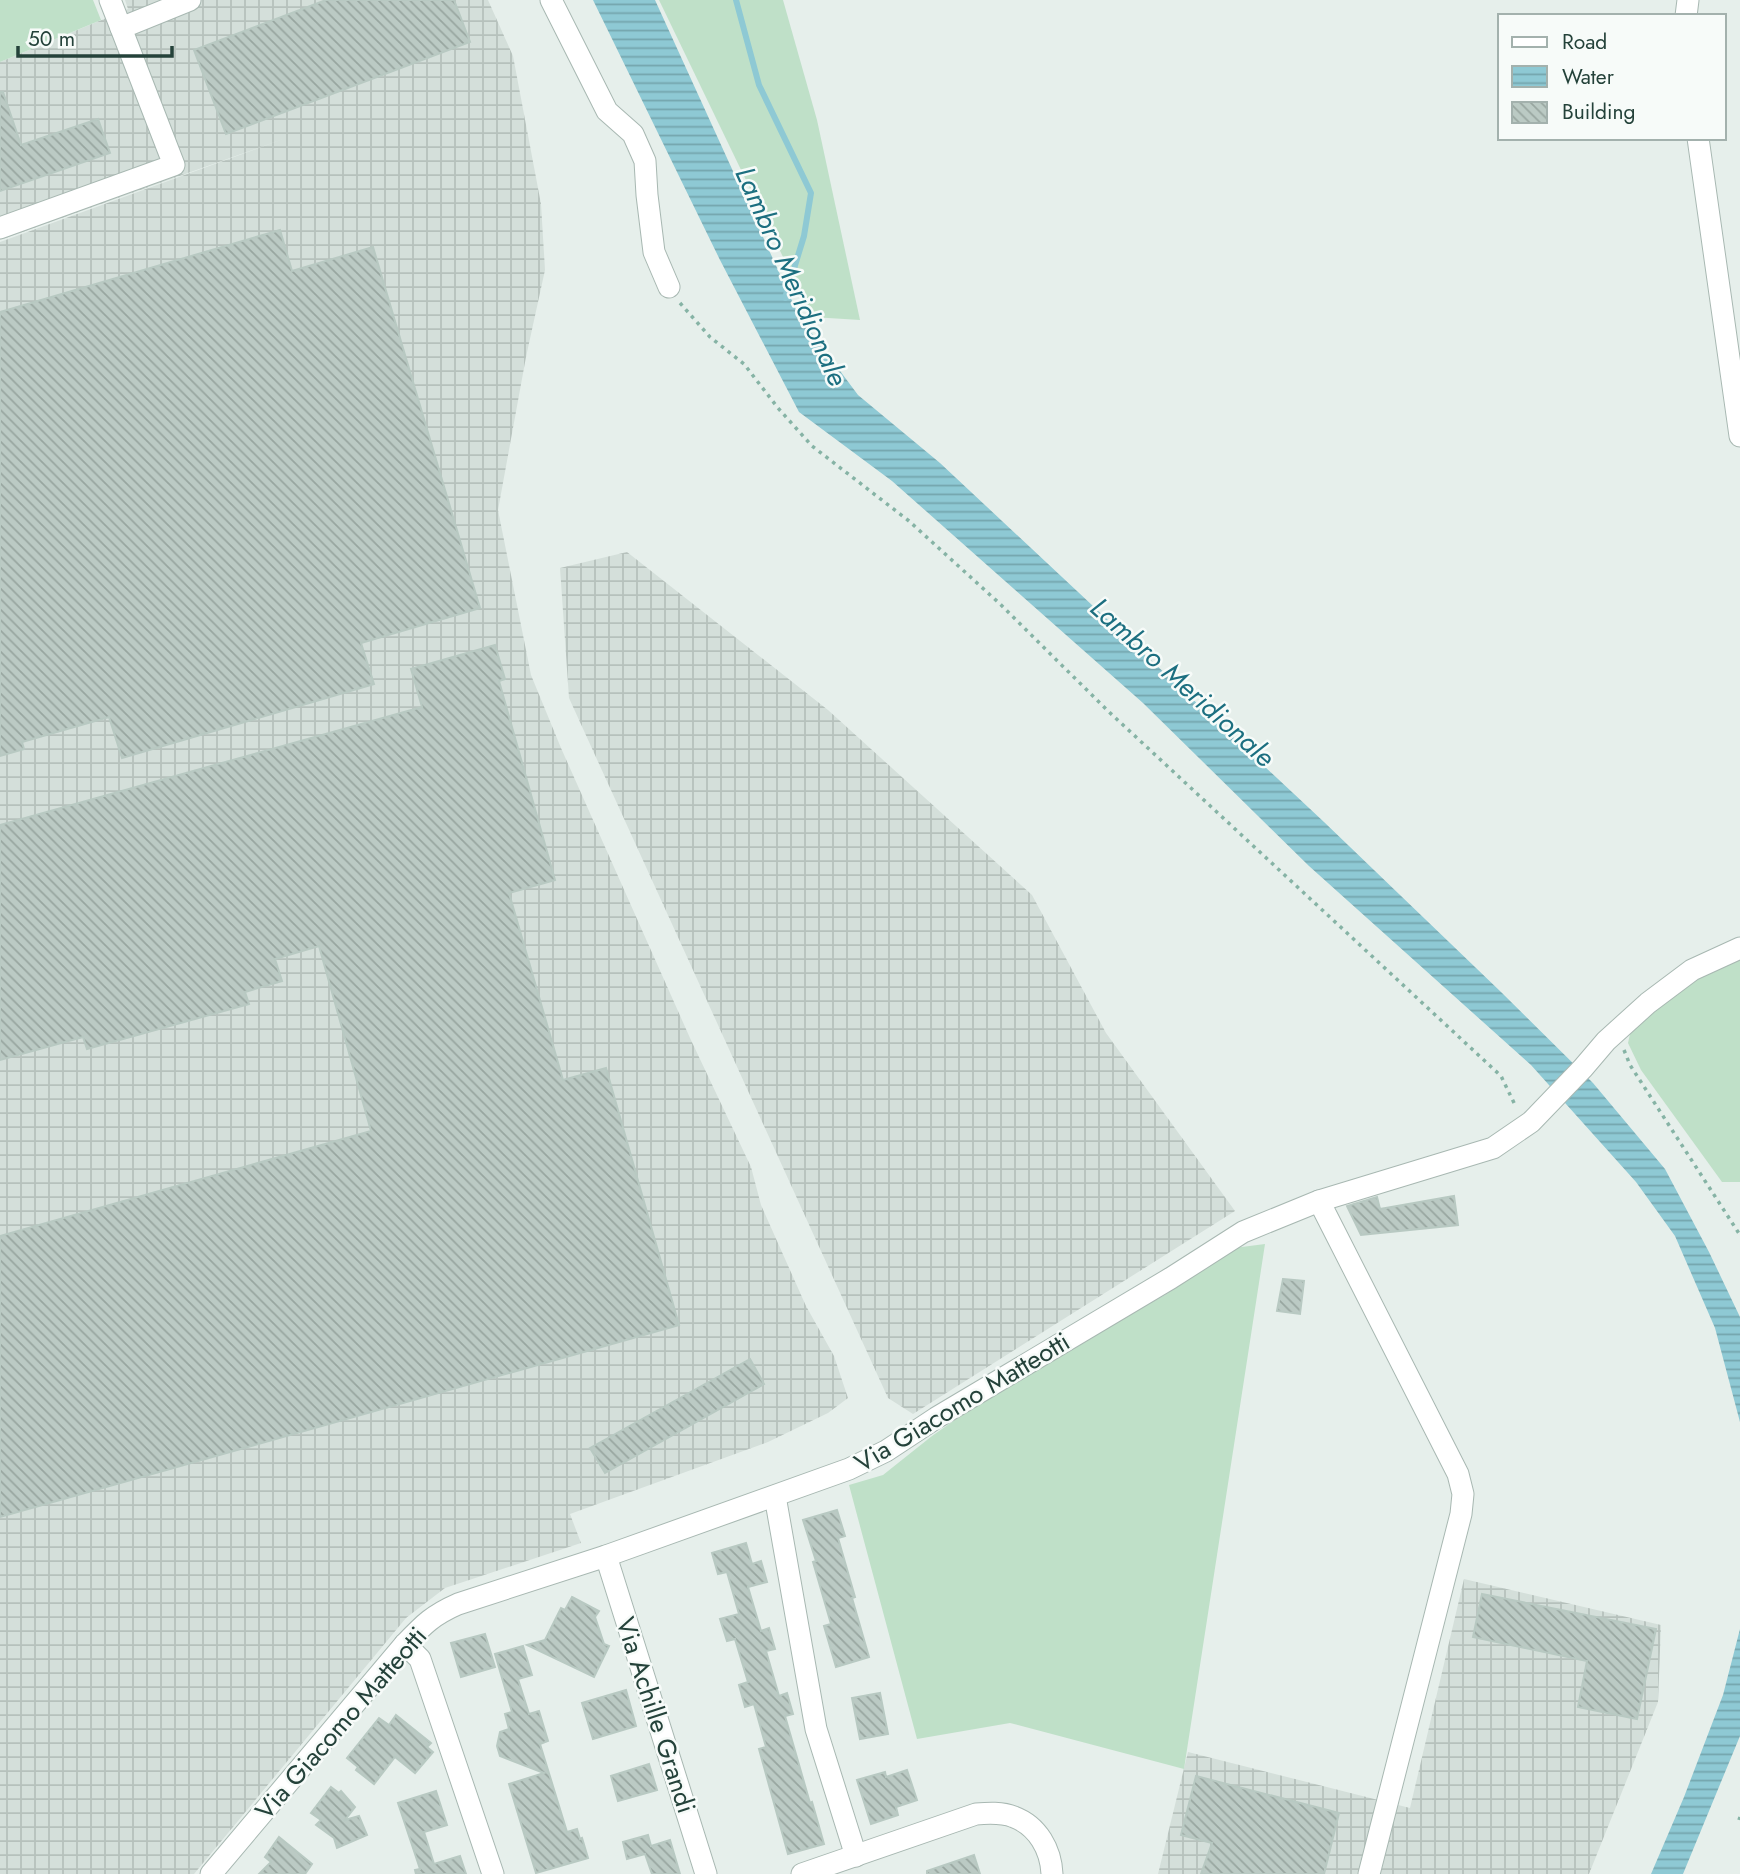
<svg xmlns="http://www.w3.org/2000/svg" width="1740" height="1874" viewBox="0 0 1740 1874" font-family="Jost,sans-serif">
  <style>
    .industrial { fill: url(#industrial-grid) }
    .grass { fill: #bfe0c8 }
    .water { fill: url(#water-rules) }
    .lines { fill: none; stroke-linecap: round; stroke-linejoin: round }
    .stream { stroke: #8ec9d4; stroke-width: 6 }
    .building { fill: url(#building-back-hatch); stroke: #b8c9c2; stroke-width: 2 }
    .minor-casing { stroke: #a8b8b2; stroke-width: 23 }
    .path { stroke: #86b3a5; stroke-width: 3.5; stroke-dasharray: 3.5 5; stroke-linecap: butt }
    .minor { stroke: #fff; stroke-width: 21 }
    .labels { text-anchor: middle; stroke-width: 5; stroke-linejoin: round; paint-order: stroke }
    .street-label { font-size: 26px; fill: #24423a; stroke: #f7fbf9 }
    .water-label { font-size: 28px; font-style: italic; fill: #1c6f80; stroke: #f7fbf9 }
  </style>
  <defs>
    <pattern id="industrial-grid" width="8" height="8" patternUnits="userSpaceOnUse" patternTransform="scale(1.75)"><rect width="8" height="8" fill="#d4dfda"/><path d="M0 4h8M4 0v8" fill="none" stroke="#b6c1bc"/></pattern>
    <pattern id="water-rules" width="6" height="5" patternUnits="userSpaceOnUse" patternTransform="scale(1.75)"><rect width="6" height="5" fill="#8ec9d4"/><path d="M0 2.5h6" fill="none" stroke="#74a5ad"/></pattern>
    <pattern id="building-back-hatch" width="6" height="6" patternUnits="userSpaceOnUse" patternTransform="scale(1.75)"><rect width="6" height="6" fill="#bbcac4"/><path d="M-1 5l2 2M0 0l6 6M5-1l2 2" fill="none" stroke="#98a6a0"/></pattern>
  </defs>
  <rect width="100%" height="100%" fill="#e6efeb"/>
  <g class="industrial">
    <path d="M125,0H488L513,56L541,204L545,270L526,357L498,510L531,675L561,748L690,1038L751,1167L761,1205L806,1306L834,1356L848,1398L828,1413L768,1442L570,1514L581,1543L445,1588L406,1618L194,1874H0V242L286,138L0,240V62L128,9Z"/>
    <path d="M627,552L828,710L1032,895L1106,1033L1235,1211L913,1414L888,1398L569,698L560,568Z"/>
    <path d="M1464,1579L1661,1625L1658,1702L1589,1874H1158L1188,1752L1410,1808Z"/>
  </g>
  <g class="grass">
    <path d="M0,0H93L101,20L0,62Z"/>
    <path d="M659,0H783L817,120L860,320L812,317Z"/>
    <path d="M1740,957V1182H1722L1641,1070L1628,1043L1632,1025L1683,986Z"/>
    <path d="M1265,1244L1184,1769L1010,1723L917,1739L849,1485L883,1475L932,1436L1019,1375L1165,1295L1234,1248Z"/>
  </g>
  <g class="water">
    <path d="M593,0H655L799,316L858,395L940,463L1324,822L1501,992L1593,1083L1665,1169L1709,1252L1740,1317V1422L1715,1328L1675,1236L1636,1182L1531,1065L1309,866L1143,703L892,481L799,412L720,260Z"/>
    <path d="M1740,1629V1736L1683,1874H1651L1684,1797L1723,1695Z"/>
  </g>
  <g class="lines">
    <path class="stream" d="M736,0L759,85L811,193L804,236L785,298"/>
  </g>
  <g class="building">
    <path d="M326,0H454L470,42L226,134L194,50Z"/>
    <path d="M0,92H3L21,145L98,119L110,153L0,191Z"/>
    <path d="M280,230L292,271L373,247L480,608L361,643L374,684L122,758L109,717L22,742L24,749L0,756V312Z"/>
    <path d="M495,645L505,679L499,681L555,880L509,893L563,1080L606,1068L679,1325L0,1517V1236L371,1131L319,946L275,959L282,981L245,992L249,1004L87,1049L83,1037L0,1060V825L422,707L411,669Z"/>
    <path d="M1454,1196L1458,1225L1361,1235L1347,1206L1377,1197L1380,1209Z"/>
    <path d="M1283,1279L1304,1281L1300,1314L1277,1311Z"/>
    <path d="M750,1359L764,1384L605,1473L590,1448Z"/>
    <path d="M837,1510L845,1536L838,1538L855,1597L852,1598L869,1657L836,1667L824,1626L831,1624L813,1562L816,1561L803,1520Z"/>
    <path d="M746,1543L752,1564L761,1561L767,1582L748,1587L761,1631L769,1628L775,1649L766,1651L779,1696L787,1693L793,1714L785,1716L810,1803L812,1802L824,1844L788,1854L759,1749L766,1747L754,1704L745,1707L739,1685L748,1682L735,1639L727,1641L720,1619L739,1614L727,1572L718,1574L712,1553Z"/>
    <path d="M1482,1594L1656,1629L1637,1719L1578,1707L1587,1661L1473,1637Z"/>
    <path d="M572,1597L599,1611L595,1617L604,1644L609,1646L594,1677L527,1645L545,1640L561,1608L565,1610Z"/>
    <path d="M485,1634L495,1667L461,1677L451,1643Z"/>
    <path d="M523,1646L532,1675L518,1679L529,1714L539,1711L548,1741L540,1744L567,1832L577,1829L580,1839L582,1838L588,1858L536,1873L509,1784L544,1773L500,1756L497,1746L500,1732L509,1729L505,1714L512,1712L495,1654Z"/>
    <path d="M626,1690L636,1726L593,1739L582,1703Z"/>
    <path d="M880,1693L888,1734L860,1739L852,1698Z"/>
    <path d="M396,1715L431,1743L427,1747L433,1752L415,1773L395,1757L374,1784L356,1770L358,1767L347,1758L379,1718L389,1725Z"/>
    <path d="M649,1764L657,1790L618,1801L611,1776Z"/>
    <path d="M907,1770L917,1800L896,1807L898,1815L871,1824L857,1780L885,1772L886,1777Z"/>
    <path d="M1196,1776L1339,1813L1324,1874H1201L1212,1843L1181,1835Z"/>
    <path d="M331,1787L339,1793L341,1791L355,1807L345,1820L359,1816L367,1835L337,1848L334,1838L316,1825L321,1820L311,1813Z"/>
    <path d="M436,1791L447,1825L424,1832L434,1864L460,1856L466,1874H416L415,1870L420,1869L398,1803Z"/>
    <path d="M648,1835L651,1846L670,1840L680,1874H652L645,1854L627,1859L623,1842Z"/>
    <path d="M279,1837L312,1864L305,1874H259L271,1862L265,1857Z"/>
    <path d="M974,1855L980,1874H927V1871Z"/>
  </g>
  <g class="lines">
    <defs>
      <g id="minor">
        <path d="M110,0L121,28"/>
        <path d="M551,0L607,111L633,134L645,161L647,195L654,252L669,287"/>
        <path d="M1686,16L1688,0"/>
        <path d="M1698,138L1740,436"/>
        <path d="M0,228L174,165L121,28L190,0"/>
        <path d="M1319,1201L1458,1474L1463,1494L1461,1514L1369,1874"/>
        <path d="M775,1496L816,1729L856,1856"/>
        <path d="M606,1556L706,1874"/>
        <path d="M405,1644L420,1659L493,1874"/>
        <path d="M211,1874L405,1644C424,1624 433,1615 458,1604L606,1556L849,1469L886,1451L936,1418L1171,1278L1243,1232L1319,1201L1493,1148L1531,1122L1583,1068L1606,1041L1648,1003L1692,970L1740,948"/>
        <path d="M802,1874L976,1814C988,1813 1002,1812 1014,1817C1038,1826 1051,1850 1052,1874"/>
      </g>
    </defs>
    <use href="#minor" class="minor-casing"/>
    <g class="path">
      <path d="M680,303L710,337L744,364L778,408L812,446L909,521L999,603L1108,711L1501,1076L1516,1107"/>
      <path d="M1624,1050L1630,1065L1740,1235"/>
      <path d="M1739,1820L1740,1817"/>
    </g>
    <use href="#minor" class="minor"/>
  </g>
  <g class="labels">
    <g class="street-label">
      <text transform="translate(962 1402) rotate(-31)" y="9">Via Giacomo Matteotti</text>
      <text transform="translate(656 1715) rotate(72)" y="9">Via Achille Grandi</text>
      <text transform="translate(341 1723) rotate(-49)" y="9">Via Giacomo Matteotti</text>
    </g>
    <g class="water-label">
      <text transform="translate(792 276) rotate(66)" y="10">Lambro Meridionale</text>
      <text transform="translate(1183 682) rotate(42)" y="10">Lambro Meridionale</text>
    </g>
  </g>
  <rect x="1498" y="14" width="228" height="126" fill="#f7fbf9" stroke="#a3b1ad" stroke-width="2"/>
  <rect x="1512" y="37" width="35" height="10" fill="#ffffff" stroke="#a3b1ad" stroke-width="2"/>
  <text x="1562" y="49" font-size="21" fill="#24423a">Road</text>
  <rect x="1512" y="66" width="35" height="21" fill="url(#water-rules)" stroke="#a3b1ad" stroke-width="2"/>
  <text x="1562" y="84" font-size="21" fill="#24423a">Water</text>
  <rect x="1512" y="102" width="35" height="21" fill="url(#building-back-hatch)" stroke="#a3b1ad" stroke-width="2"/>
  <text x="1562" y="119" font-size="21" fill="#24423a">Building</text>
  <path d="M18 46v10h154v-10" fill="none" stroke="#24423a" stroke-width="3.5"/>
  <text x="28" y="46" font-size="21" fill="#24423a" stroke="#f7fbf9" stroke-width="5" paint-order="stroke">50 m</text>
</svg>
